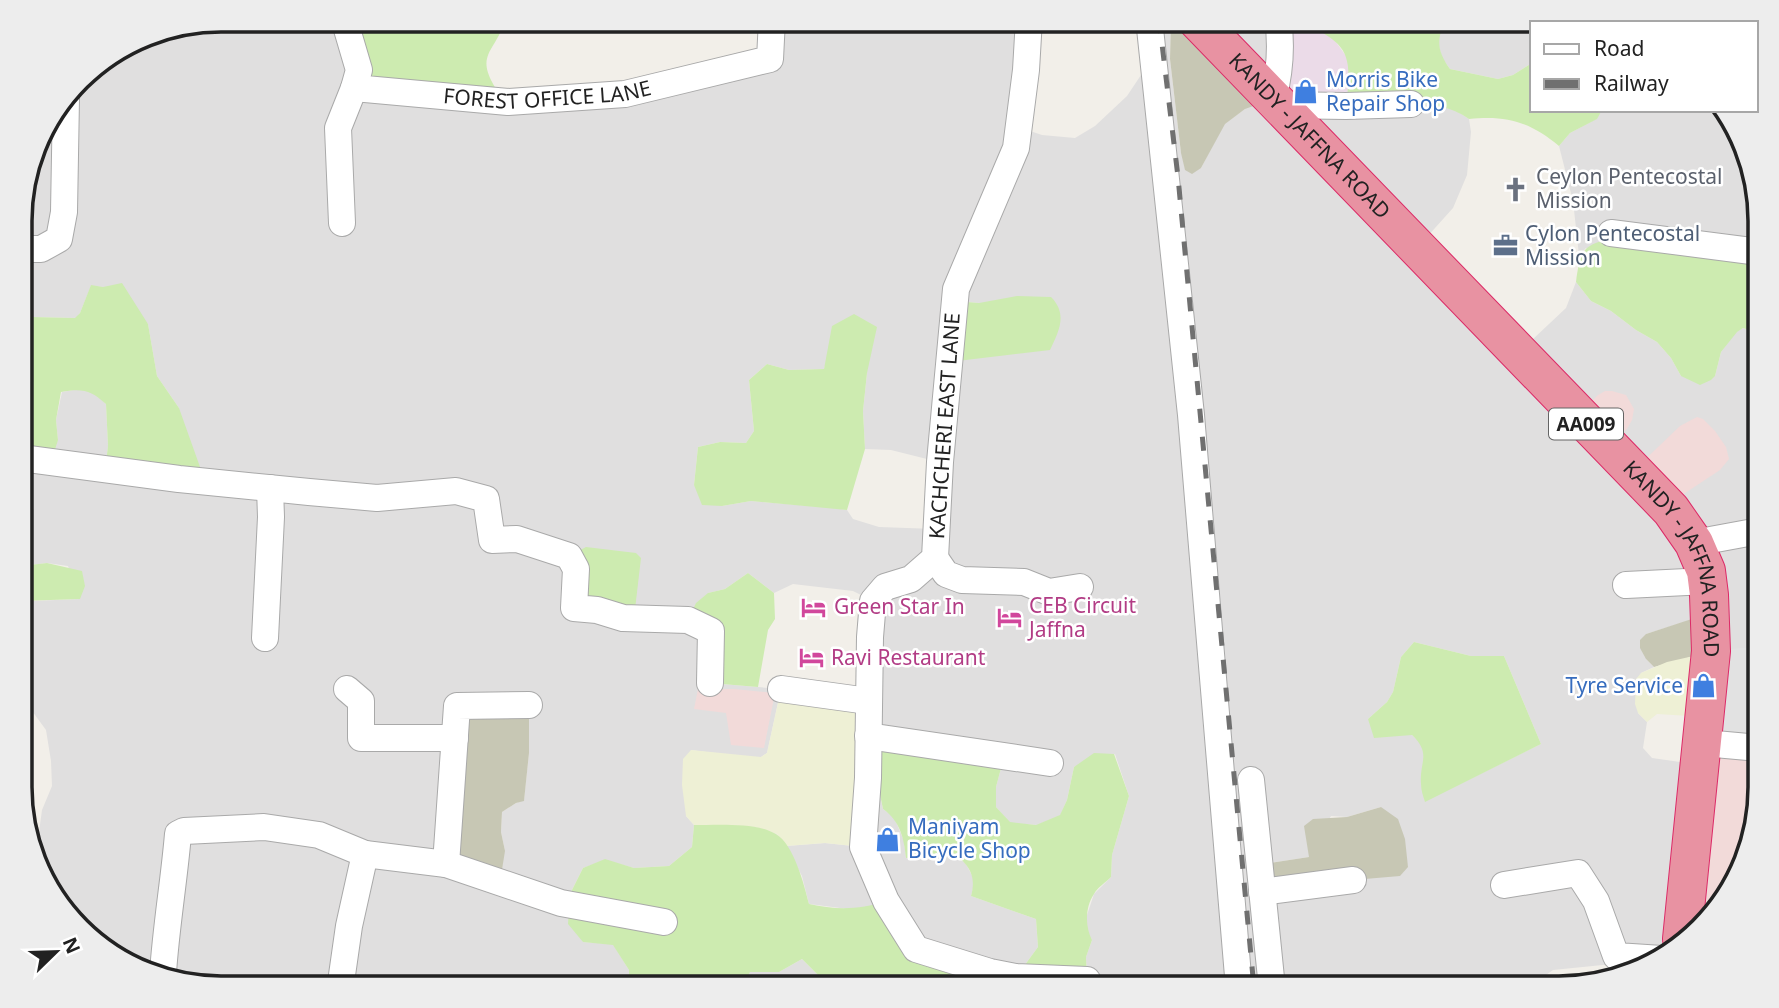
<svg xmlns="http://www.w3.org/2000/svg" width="1779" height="1008" viewBox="0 0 1779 1008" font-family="'Noto Sans',sans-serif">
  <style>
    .residential { fill: #e0dfdf; fill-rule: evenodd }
    .commercial { fill: #f2dad9 }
    .industrial { fill: #ebdbe8 }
    .construction { fill: #c7c7b4 }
    .farmland { fill: #eef0d5 }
    .grass { fill: #cdebb0 }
    .parking { fill: #e2e2e2 }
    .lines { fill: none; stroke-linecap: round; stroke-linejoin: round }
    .minor-casing { stroke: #a9a9a9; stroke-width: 28 }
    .highway-casing { stroke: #dc2a67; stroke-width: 40 }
    .minor { stroke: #fff; stroke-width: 26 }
    .highway { stroke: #e892a2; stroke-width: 38 }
    .rail { stroke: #707070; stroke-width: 5; stroke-dasharray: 14 14; stroke-linecap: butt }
    .labels { text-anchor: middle; stroke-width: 5; stroke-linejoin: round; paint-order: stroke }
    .shield { fill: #fff; stroke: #646464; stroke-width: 2 }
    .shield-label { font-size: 19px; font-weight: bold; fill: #222 }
    .shop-label { font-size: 21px; fill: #366cbe; stroke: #fff; text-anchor: start }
    .street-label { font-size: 21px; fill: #222; stroke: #fff }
    .worship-label { font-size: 21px; fill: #5b616d; stroke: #fff; text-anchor: start }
    .service-label { font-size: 21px; fill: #4e5e75; stroke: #fff; text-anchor: start }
    .hotel-label { font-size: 21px; fill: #b23c85; stroke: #fff; text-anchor: start }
    .rim { fill: none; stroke: #222; stroke-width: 3.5 }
  </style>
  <rect width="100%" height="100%" fill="#f2efe9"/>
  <g class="residential">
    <path d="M220,19H344L508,102L769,59L772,19H1029L1018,127L1042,135L1075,138L1095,126L1127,96L1153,57L1167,19H1171L1170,59L1181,153L1201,168L1224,124L1245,109L1196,19H1284L1423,104L1441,106L1457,111L1469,119L1471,132L1467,175L1453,208L1417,248L1518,353L1566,308L1576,282L1591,301L1611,311L1636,330L1657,342L1671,358L1681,376H1715L1721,352L1736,332L1743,328L1759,333V648L1711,651L1710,614L1646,634V659L1654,667L1641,673L1638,713L1647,722L1643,748L1652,758L1701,765L1662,959L1553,970L1546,975L1539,988H1092L1087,980L1086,957L1092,940L1087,931V915L1094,894L1111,877L1112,855L1129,796L1115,754L1074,767L1067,800L1060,816L1037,825L1010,823L996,807V787L1004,757L868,736L873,601L853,591L793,584L774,593L748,573L725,589L708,593L711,631L710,683L781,689L767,753L761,757H744L691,750L686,816L694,825L692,847L669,866L634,868L605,860L583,868L570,894L583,942L613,944L629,970V989H220L120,962L53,900L36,854L42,810L52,786L51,761L46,730L27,704L28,669L21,640L33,631L32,601L80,599L68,566L47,563L30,565L21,561V458L58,440L56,420L62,392L79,389L94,392L106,404L108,446L105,470L179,408L157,376L148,324L103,287L91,286L80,313L76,318L32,317L21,309V195L40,131L88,69L144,34ZM955,301L979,303L949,362ZM828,355L867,373L863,411L865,449L891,450L939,462L935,529L879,527L853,519L847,510L835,508L751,501L722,506L694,485L698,447L720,442L746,443L754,431L749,380L767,364L789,370L824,369ZM1414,642L1471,656H1504L1541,744L1425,801L1421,782L1425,755L1420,742L1412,735H1397L1368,719L1387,702L1393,692L1401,657ZM529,705V753L524,800L516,803L502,812L501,832L505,851L457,706ZM1381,807L1408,867L1270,863L1309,857L1331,816L1347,817Z"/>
    <path d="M1455,19H1559L1562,23H1532V63L1513,75L1498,79L1450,69L1442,58L1437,39L1443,26Z"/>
    <path d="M1602,110H1726L1759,207V252L1586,248L1579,255L1573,201L1559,146L1570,133L1596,119Z"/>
    <path d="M879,792L883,809L894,817L904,841L906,858L956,855L966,864L975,881L971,896L1036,919L1038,947L1016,977L1017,989H986L990,971L916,949L886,902L866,908L848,909L809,904L802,876L786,846L825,843L863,847Z"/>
    <path d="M802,959L827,984V989H742L750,972H779Z"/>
  </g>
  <g class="commercial">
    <path d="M1605,391H1612L1626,395L1634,409L1632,420L1627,429L1609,446L1578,415L1598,395Z"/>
    <path d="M1697,417L1703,419L1715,431L1726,447L1729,459L1720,470L1667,505L1633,471L1680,426Z"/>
    <path d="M21,644L28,669L27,704H21Z"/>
    <path d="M698,689H734L775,693L764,748L731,745L726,713L694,709Z"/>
    <path d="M1704,743L1759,748V800L1733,888L1699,922Z"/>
  </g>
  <path class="industrial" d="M1284,19L1298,20L1321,31L1333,38L1346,56L1350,70L1346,106L1278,105Z"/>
  <g class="construction">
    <path d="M1171,19H1196L1273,99L1245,109L1225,124L1201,168L1192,174L1185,170L1181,153L1170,59Z"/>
    <path d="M1710,613L1698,655L1654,667L1646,659L1640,648V640L1646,634Z"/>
    <path d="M529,705V753L524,801L516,803L502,812L501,832L505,851L500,882L446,864L457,706Z"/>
    <path d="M1381,807L1398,819L1405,839L1408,867L1400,876L1353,880L1262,892L1270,863L1309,857L1304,826L1313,819L1347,817Z"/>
  </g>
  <g class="farmland">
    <path d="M1698,655L1706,717L1657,714L1647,722L1638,713L1635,704L1636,679L1641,673L1667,662Z"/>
    <path d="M781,689L868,701L863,847L825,843L786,846L777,834L755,827L694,825L686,816L682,785L683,759L691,750L761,757L767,753Z"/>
  </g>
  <g class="grass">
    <path d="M344,19H505C497,52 473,53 497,90L354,88Z"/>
    <path d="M1455,19L1443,26C1436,43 1439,53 1450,69L1498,79L1513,75L1532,63V110H1602L1597,119L1570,133L1559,146C1530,122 1507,115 1469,119C1435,95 1386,105 1346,106C1353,51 1348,44 1298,20Z"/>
    <path d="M1623,235L1759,252V333L1743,328L1737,332L1721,352L1715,376L1711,380L1700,385L1681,376L1671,358L1657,342L1636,330L1611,311L1591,301L1576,282C1581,242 1586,246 1623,235Z"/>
    <path d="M122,283L148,324L157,376L179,408L205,481L105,470L108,446L106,404C91,390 82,388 61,392L56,420L58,440L51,462L21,458V309L32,317L75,318L80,313L91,285L103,287Z"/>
    <path d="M1017,296L1051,297C1068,314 1059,331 1050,350L949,362L955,301L979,303Z"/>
    <path d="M854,314L877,327L867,373L863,411L865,449L847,510L751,501L722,506L702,505L694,485L698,447L720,442L746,443L754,431L749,380L767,364L789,370L824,369L832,326Z"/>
    <path d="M586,547L636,553L641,558L634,618L574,608L569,556Z"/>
    <path d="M21,561L30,565L47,563L82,571L85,586L80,599L21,601Z"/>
    <path d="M748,573L774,593L775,619L768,630L758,687L710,683L711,631L688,620L696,603L708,593L725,589Z"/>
    <path d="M1414,642L1471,656H1504L1541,744L1425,802C1423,796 1421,790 1421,784C1419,762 1432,754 1412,735L1374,738L1368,719L1387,702L1393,692L1401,657Z"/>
    <path d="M868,736L1004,757L996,787V807L1010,822L1036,825L1060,815L1067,800L1074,767L1094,753L1114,754L1129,796L1112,855L1111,877C1106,882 1097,888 1094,894C1085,907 1085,927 1092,940L1086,957L1087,980L1016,977L1038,947L1036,919L971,896C976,878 971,867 956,855L906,858C904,838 900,821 883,809Z"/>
    <path d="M694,825C716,825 757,822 776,834C794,845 804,884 809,904C836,910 859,910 886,901L916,949L990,972L986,989H827L826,983L802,959L779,972H750L742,989H629V970L613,945L583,942L568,924L570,894L583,868L605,859L634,868L669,866L692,847Z"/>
  </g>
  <path class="parking" d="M1741,648H1759V748L1704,743L1711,651Z"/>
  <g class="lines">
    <defs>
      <g id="minor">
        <path id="s1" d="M344,19L359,70L354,88L508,102L625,94L770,59L772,19"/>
        <path d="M1029,19L1026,70L1016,148L956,289L940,462L935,558L911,579L885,587L873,601L870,637L868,778L863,847L886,901L916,949L990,972L1016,977L1087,980L1092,988"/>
        <path d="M1149,19L1191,415L1239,988"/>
        <path d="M1273,99C1280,72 1282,47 1278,19"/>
        <path d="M1278,105L1346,106L1411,104"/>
        <path d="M342,223L338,128L354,88"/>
        <path d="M1611,233L1759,252"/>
        <path d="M21,249H41L59,239L64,212L66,98"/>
        <path d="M21,458L179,479L309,492L377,498L456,491L486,499L492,540L517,539L569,556L576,569L574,608L597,610L623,618L688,620L711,631L710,683"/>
        <path d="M1694,543L1759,531"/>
        <path d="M935,558L946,574L962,580L1024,582L1049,592L1080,587"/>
        <path d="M1626,585L1707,581"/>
        <path d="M265,638L271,517L270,488"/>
        <path d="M347,689L361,701V738H455"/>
        <path d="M781,689L868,701"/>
        <path d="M868,736L1050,763"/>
        <path d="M1704,743L1759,748"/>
        <path d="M1251,780L1272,988"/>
        <path d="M446,864L457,706L529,705"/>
        <path d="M1504,885L1578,873L1596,901L1616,956L1662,959"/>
        <path d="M1262,892L1353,880"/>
        <path d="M163,973C166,927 174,881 178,834L184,831L264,827L319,835L365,854L446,864L561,903L664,922"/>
        <path d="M340,989L349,926L365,854"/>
      </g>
      <g id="highway">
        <path id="s2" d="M1196,19L1671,510L1694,543L1706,571L1709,595L1711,651L1682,939"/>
      </g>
    </defs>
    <use href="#minor" class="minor-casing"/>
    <use href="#highway" class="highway-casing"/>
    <use href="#minor" class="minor"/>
    <use href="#highway" class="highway"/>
    <path class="rail" d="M1159,19L1178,177L1254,988"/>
  </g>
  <defs>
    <symbol id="shop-bare" viewBox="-9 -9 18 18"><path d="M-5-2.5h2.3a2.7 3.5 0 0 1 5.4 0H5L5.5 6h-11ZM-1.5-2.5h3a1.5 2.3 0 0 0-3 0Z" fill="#3f7fe0" stroke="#fff" stroke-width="2.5" paint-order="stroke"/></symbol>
    <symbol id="church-bare" viewBox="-9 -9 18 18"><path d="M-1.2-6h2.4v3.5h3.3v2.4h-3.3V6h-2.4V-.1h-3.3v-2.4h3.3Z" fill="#6b7280" stroke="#fff" stroke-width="2.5" paint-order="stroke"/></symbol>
    <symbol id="office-bare" viewBox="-9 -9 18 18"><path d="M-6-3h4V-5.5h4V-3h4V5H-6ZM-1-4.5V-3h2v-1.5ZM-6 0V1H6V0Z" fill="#5c6f8a" stroke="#fff" stroke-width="2.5" paint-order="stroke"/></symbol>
    <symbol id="hotel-bare" viewBox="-9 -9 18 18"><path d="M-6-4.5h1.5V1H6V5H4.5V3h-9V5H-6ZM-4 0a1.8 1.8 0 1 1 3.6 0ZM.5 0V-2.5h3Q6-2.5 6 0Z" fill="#d1479c" stroke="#fff" stroke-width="2.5" paint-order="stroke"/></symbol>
  </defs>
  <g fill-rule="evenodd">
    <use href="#shop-bare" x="1288" y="74" width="35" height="35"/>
    <use href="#church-bare" x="1498" y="172" width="35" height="35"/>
    <use href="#office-bare" x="1488" y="228" width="35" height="35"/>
    <use href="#hotel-bare" x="796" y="590" width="35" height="35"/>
    <use href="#hotel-bare" x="992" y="600" width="35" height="35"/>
    <use href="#hotel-bare" x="794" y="640" width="35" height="35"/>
    <use href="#shop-bare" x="1686" y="668" width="35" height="35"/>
    <use href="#shop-bare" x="870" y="822" width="35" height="35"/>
  </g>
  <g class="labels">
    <rect class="shield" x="1549" y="408.5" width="74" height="31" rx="5"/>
    <g class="shield-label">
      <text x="1586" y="431">AA009</text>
    </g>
    <g class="shop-label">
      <text x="1326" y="87">Morris Bike<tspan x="1326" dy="24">Repair Shop</tspan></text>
      <text x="1683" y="693" text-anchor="end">Tyre Service</text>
      <text x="908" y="834">Maniyam<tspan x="908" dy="24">Bicycle Shop</tspan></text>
    </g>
    <g class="street-label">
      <text dy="7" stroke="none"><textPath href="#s1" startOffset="266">FOREST OFFICE LANE</textPath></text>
      <text dy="7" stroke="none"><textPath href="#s2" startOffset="163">KANDY - JAFFNA ROAD</textPath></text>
      <text transform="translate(945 426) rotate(-86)" y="7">KACHCHERI EAST LANE</text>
      <text dy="7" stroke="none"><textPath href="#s2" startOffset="730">KANDY - JAFFNA ROAD</textPath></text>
    </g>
    <g class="worship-label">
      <text x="1536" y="184">Ceylon Pentecostal<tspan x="1536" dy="24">Mission</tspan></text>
    </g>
    <g class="service-label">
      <text x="1525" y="241">Cylon Pentecostal<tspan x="1525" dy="24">Mission</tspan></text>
    </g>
    <g class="hotel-label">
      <text x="1029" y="613">CEB Circuit<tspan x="1029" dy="24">Jaffna</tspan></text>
      <text x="834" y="614">Green Star In</text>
      <text x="831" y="665">Ravi Restaurant</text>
    </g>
  </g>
  <path d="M0 0H1779V1008H0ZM221 32H1559A189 189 0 0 1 1748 221V787A189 189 0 0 1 1559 976H221A189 189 0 0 1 32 787V221A189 189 0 0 1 221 32Z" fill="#ededed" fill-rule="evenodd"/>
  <path class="rim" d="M221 32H1559A189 189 0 0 1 1748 221V787A189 189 0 0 1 1559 976H221A189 189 0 0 1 32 787V221A189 189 0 0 1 221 32Z"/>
  <rect x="1530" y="21" width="228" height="91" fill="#ffffff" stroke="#a7a7a7" stroke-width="2"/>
  <rect x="1544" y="44" width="35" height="10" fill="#ffffff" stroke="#a7a7a7" stroke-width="2"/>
  <text x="1594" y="56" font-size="21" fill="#222222">Road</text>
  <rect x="1544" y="79" width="35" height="10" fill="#707070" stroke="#a7a7a7" stroke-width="2"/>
  <text x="1594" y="91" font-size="21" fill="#222222">Railway</text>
  <g transform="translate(56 952) rotate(67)" stroke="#ffffff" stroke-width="5" paint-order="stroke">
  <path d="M0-5L12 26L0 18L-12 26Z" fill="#222222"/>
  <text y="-10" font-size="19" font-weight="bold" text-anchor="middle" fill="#222222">N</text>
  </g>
</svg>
